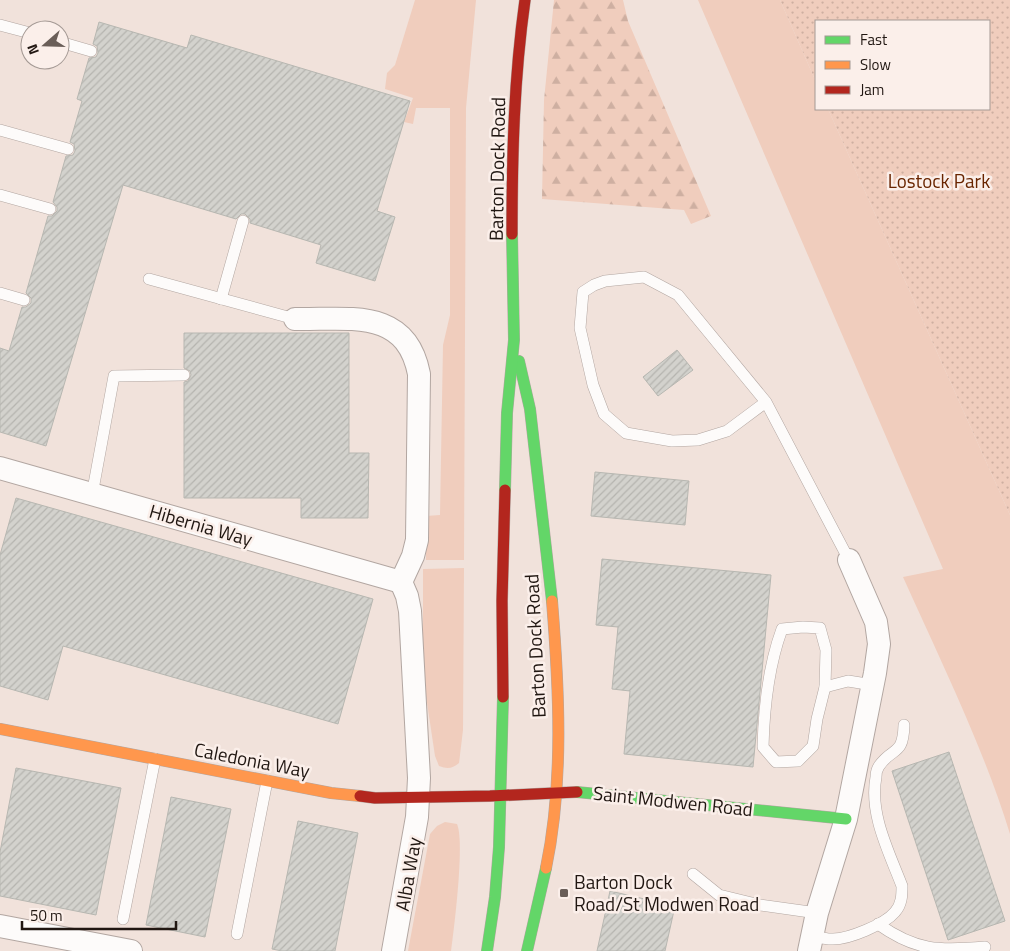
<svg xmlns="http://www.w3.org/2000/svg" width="1010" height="951" viewBox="0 0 1010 951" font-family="'Titillium Web',sans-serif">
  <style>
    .grass { fill: #f0cdbd }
    .forest { fill: url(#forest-firs) }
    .park { fill: url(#park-dots) }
    .building { fill: url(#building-hatch); stroke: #b7b7b1 }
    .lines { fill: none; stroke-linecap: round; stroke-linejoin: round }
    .lane-casing { stroke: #b2a6a1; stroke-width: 12 }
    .street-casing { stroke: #b2a6a1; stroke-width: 24 }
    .fast-casing { stroke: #b2a6a1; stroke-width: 12 }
    .slow-casing { stroke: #b2a6a1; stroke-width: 12 }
    .jam-casing { stroke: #b2a6a1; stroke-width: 12 }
    .lane { stroke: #fdfbfa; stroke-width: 11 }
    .street { stroke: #fdfbfa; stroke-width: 22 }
    .fast { stroke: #63d668; stroke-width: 11 }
    .slow { stroke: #ff974d; stroke-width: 11 }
    .jam { stroke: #b3261e; stroke-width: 11 }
    .poi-dot { fill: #6a5e58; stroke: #fbefea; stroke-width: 2 }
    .labels { text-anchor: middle; stroke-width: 5; stroke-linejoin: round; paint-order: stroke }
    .street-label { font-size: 19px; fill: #211712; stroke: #fbefea }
    .park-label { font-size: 19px; fill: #692500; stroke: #fbefea }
    .poi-label { font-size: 19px; fill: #211712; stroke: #fbefea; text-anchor: start }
  </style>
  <defs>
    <pattern id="forest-firs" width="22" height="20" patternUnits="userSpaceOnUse" patternTransform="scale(1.25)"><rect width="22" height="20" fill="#f0cdbd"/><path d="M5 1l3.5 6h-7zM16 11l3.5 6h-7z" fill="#ceafa1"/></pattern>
    <pattern id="park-dots" width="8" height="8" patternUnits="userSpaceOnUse" patternTransform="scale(1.25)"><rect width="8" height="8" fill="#f0cdbd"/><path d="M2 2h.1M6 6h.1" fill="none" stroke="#ceafa1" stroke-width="1.8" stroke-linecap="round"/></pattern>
    <pattern id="building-hatch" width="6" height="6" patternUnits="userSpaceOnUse" patternTransform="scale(1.25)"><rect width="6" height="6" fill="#d3d2cd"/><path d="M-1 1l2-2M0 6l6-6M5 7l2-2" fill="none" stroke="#b5b4af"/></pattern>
  </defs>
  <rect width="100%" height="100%" fill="#f1e2db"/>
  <g class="grass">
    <path d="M415,0H476L466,108L464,560H426V516L440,515L443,345L450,315V108H416L413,124L404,122L413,98L385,89L387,73L395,65Z"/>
    <path d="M698,0H780L816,82V109H828L1010,515V834C983,746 941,662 903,577L943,569Z"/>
    <path d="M464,568L463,730L459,763C452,769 447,769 439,766L435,756L423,676V569Z"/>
    <path d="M445,822L457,824C465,842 454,928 451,951H408L430,834L437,826Z"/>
  </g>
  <path class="forest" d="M554,0H623L628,21L711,216L691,224L684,210L542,199L544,100Z"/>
  <path class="park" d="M780,0H1010V515L828,109H989V21H816V82Z"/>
  <g class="building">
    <path d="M99,22L187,48L191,35L410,101L377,211L395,217L375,281L316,263L321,245L250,223V219L245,214H241L236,219L123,185L46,446L0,432V348L9,351L22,307H26L31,303V298L26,293L48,216H52L57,211V207L53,202L66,156L73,155L75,151L74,144L70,142L82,101L77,99L89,58L96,57L98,53L97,46L93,44Z"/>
    <path d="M184,333H349V453H369L368,518H301V498H184V382L188,381L191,375L190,371L184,368Z"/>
    <path d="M677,350L693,370L658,396L643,377Z"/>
    <path d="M595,472L689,481L685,525L591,516Z"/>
    <path d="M16,498L373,599L338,724L63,646L48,700L0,686V555Z"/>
    <path d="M602,559L771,575L753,767L624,754L630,691L612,689L618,627L596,625Z"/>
    <path d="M949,752L1005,921L948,940L892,771Z"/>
    <path d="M16,768L121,788L96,915L0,896V852Z"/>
    <path d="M171,797L231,809L205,937L146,925Z"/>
    <path d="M298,821L358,833L335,951H282L272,949Z"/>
    <path d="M610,891L675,906L665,951H597Z"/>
  </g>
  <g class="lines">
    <defs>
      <g id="lane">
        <path d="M0,25L30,33"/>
        <path d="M60,42L91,51"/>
        <path d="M0,130L68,149"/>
        <path d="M0,195L50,209"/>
        <path d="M149,279L295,319"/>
        <path d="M0,293L24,300"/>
        <path d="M221,299L243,221"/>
        <path d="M766,402L727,431L698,440L672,441L626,433L604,414L593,385L580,328L583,292L594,285L605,281L644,277L678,295L766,402L849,560"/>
        <path d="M92,495L114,376L184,375"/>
        <path d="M803,627L820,628L826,650L825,687L817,719L813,746L798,761L776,762L763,747C764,707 768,667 782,629Z"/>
        <path d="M825,687L848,681L873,685"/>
        <path d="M693,874L719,895L760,905L817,913"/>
        <path d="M123,919L155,759"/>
        <path d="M878,924C916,951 939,951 985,947"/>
        <path d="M237,934L267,781"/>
        <path d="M812,936C818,937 825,939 831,939C848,940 885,924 895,912C902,904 902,895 902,886C889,852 869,814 876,777C876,774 877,769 879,766C893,746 903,757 904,725"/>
      </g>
      <g id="street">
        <path d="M295,319C349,320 406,307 419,374L417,540L413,556L401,582L407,596L410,611L419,778L417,817L393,951"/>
        <path d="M0,468L401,582"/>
        <path d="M0,926L131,951"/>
        <path d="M809,951L817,913L846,819L875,673L879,644L876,622L849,560"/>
      </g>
      <g id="fast">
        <path d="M519,361L530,409L552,601"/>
        <path d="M505,490L507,413L514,340L512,234"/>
        <path d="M577,792L846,819"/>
        <path d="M487,951L495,897L499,847L503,697"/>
        <path d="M527,951L546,868"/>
      </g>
      <g id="slow">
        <path d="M0,729L331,793L360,796"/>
        <path d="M546,868C564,782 559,688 552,601"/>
      </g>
      <g id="jam">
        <path d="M512,234C512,155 514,78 525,0"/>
        <path d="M503,697L502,601L505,490"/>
        <path d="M360,796L375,798L490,796L577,792"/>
      </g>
    </defs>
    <use href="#lane" class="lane-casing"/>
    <use href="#street" class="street-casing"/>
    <use href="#fast" class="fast-casing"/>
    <use href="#slow" class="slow-casing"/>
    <use href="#jam" class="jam-casing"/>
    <use href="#lane" class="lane"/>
    <use href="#street" class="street"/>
    <use href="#fast" class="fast"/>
    <use href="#slow" class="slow"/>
    <use href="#jam" class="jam"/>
  </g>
  <rect class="poi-dot" x="559" y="888" width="10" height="10" rx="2.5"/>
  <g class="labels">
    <g class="street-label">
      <text transform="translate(497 169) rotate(-89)" y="7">Barton Dock Road</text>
      <text transform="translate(201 525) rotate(16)" y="7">Hibernia Way</text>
      <text transform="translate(535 646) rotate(-93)" y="7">Barton Dock Road</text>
      <text transform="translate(252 760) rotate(11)" y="7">Caledonia Way</text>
      <text transform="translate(673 801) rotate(6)" y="7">Saint Modwen Road</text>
      <text transform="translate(408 874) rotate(-80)" y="7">Alba Way</text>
    </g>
    <g class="park-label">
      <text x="939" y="188">Lostock Park</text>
    </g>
    <g class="poi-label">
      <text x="574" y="889">Barton Dock<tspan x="574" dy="22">Road/St Modwen Road</tspan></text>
    </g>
  </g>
  <rect x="815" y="20" width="175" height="90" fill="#fbefea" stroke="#a49994"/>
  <rect x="825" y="36" width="25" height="8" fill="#63d668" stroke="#a49994"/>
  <text x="860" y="45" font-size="15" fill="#211712">Fast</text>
  <rect x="825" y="61" width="25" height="8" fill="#ff974d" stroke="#a49994"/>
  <text x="860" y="70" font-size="15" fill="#211712">Slow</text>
  <rect x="825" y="86" width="25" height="8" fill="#b3261e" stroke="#a49994"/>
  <text x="860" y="95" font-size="15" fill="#211712">Jam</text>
  <g transform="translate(45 45) rotate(250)"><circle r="24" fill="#fbefea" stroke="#a49994"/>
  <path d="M0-4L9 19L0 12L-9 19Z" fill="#6a5e58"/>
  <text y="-8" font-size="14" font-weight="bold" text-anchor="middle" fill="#211712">N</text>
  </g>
  <path d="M22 921v8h154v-8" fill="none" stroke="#211712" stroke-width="2.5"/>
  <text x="30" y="921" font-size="15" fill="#211712" stroke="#fbefea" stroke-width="4" paint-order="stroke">50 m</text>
</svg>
